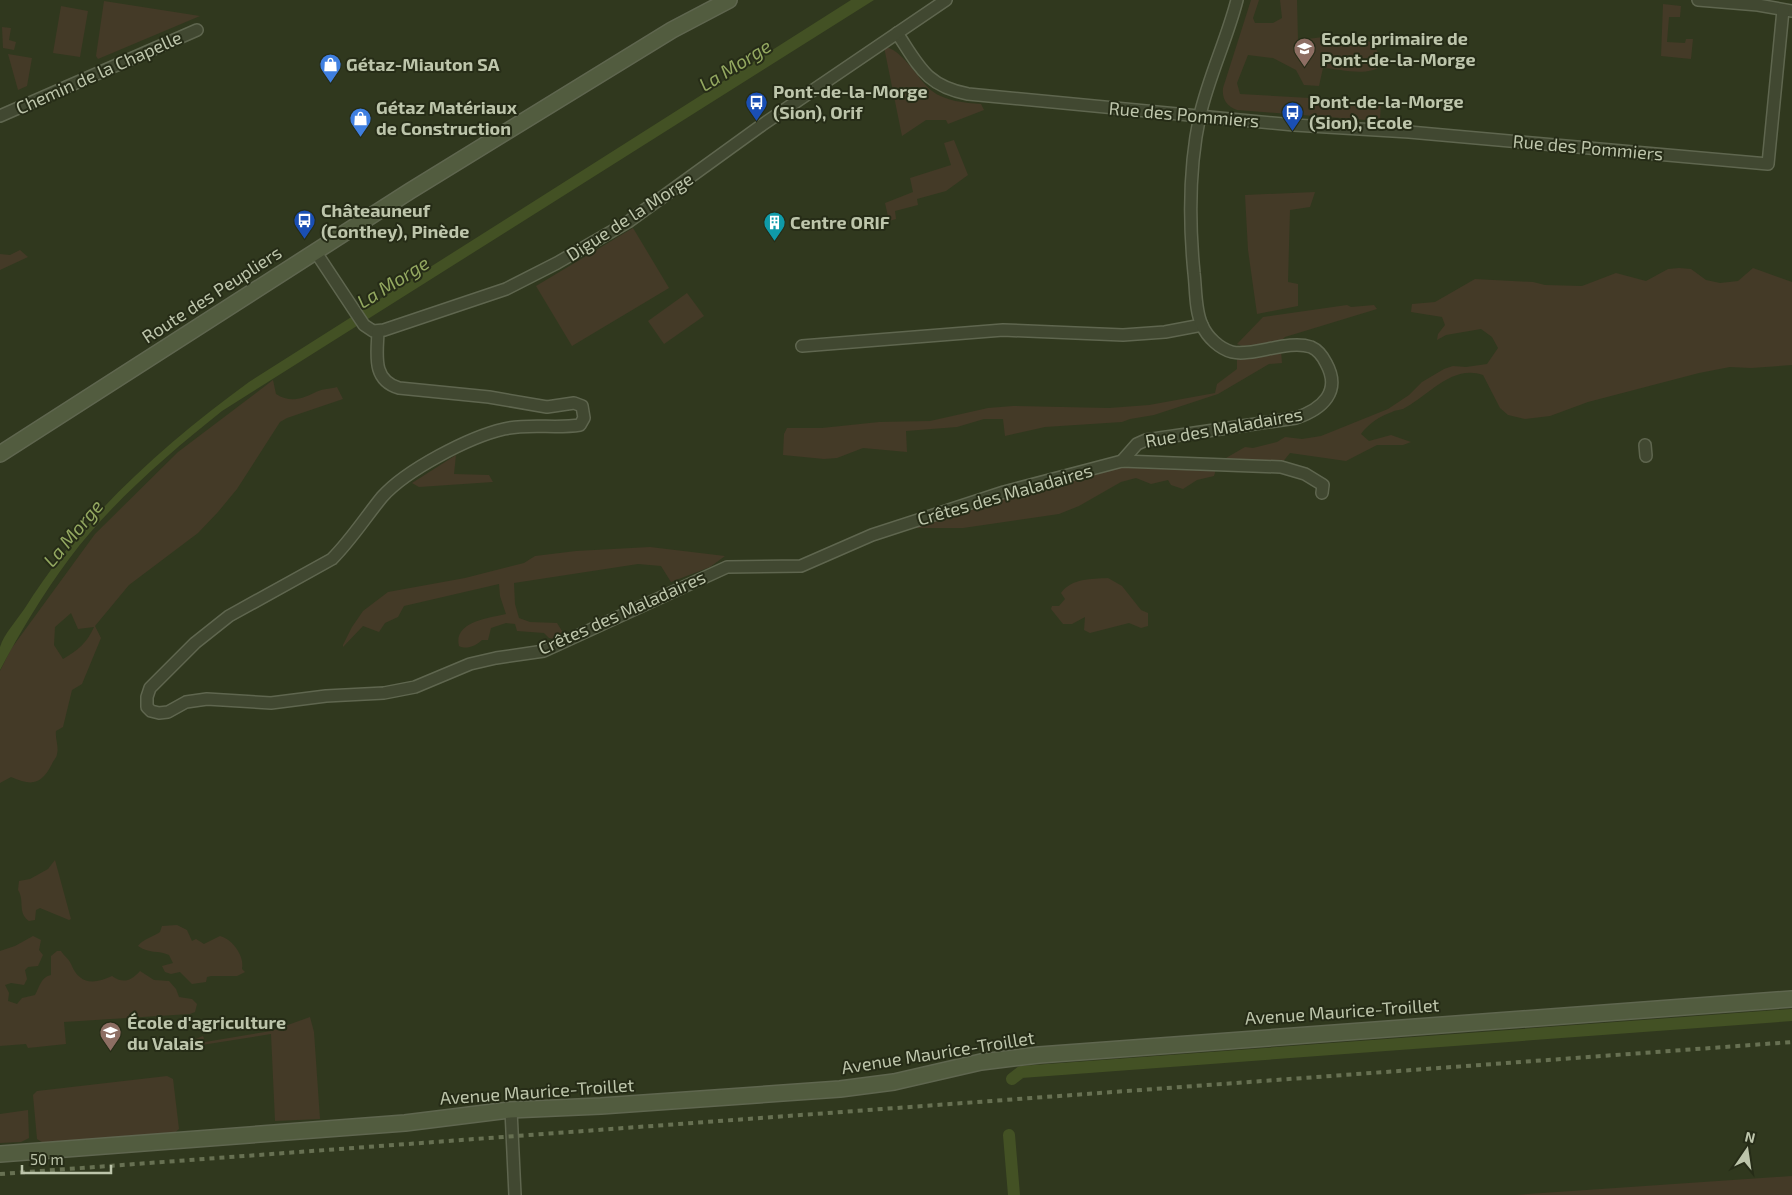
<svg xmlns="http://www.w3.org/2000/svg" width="1792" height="1195" viewBox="0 0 1792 1195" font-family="'Exo 2',sans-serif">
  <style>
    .green { fill: #443a27; fill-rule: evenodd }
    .water { fill: #435124 }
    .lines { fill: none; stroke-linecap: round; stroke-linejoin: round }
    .canal { stroke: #435124; stroke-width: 12 }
    .street-casing { stroke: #5f664f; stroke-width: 14 }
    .secondary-casing { stroke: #5f664f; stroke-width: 18 }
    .street { stroke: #414831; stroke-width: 11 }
    .secondary { stroke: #525c3f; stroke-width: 15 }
    .rail { stroke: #677052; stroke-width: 4; stroke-dasharray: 5 5; stroke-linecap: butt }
    .labels { text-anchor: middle; stroke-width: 4; stroke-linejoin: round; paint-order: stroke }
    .poi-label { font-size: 18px; font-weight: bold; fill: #bdc5ab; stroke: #262c17; text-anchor: start }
    .street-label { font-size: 18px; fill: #bdc5ab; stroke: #262c17 }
    .water-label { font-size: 19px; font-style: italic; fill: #93a860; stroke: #262c17 }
  </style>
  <rect width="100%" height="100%" fill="#30381e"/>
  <g class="green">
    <path d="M1251,0H1259L1253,18L1255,23H1273L1282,18L1280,0H1297L1298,40L1341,35L1347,40L1358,38L1373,43L1380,57L1381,66C1367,77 1340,69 1323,68L1319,86L1304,85L1296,70L1273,58L1248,55L1237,83L1240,94L1381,102L1380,121L1237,110C1226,106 1222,99 1223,88Z"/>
    <path d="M104,1L200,16L98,59L96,56Z"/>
    <path d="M1663,4L1681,6L1680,17H1669L1667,42L1685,43L1686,39H1693L1691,59L1661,56Z"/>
    <path d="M61,6L88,11L80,57L53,53Z"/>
    <path d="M2,27L11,28L9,40L16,42L14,50L3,48Z"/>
    <path d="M884,47C902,48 918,80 932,91C945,101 965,103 981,104L984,110L948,124L946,120H926L902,136Z"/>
    <path d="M8,54L32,58L27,86L18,90Z"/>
    <path d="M954,140L968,175L946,191L917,199L918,205L895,211L896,219L889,221L885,203L913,192L910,178L951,165L944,143Z"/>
    <path d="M1315,192L1310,207L1290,210L1288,282L1298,284V306L1257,314L1248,250L1245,195Z"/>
    <path d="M633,228L669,288L572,346L536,286Z"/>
    <path d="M20,250L28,257L0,270V254L10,255Z"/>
    <path d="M1679,268L1691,269L1706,280L1720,283L1738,281L1753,268L1792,282V365L1751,368L1730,367L1699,373L1588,402L1550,416L1525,419L1508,415L1500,408L1483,375C1452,364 1428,396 1403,409C1400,410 1395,410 1392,412C1380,416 1368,424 1361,434L1369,441L1391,435L1411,442L1403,445H1377L1346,461L1290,453L1281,464L1225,463L1226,458L1245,447L1253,448L1277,442L1285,437L1302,439L1321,436L1388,409L1409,395L1422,382L1444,369L1453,366L1466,367L1487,364L1498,348L1492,337L1481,329L1446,335L1437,340L1438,334L1445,325L1442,317L1411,312L1412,304L1435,302L1475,279L1533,282L1545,285L1582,286L1616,273L1646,281L1668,269Z"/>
    <path d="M687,293L704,316L664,344L648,321Z"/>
    <path d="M1347,305L1351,307L1374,305L1377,309L1285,337L1280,342L1242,346L1237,344L1263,317Z"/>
    <path d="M1281,351L1282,363L1269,364L1218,394L1154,415L1130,419L1122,422L1045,427L1005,436L1003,419H984L957,427L906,431L907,452L863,448L837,458L824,459L783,455L784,434L787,428H822L879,422L930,421L988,408L1013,406L1109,408L1149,405L1215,393L1217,384L1237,369V357Z"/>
    <path d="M273,380L276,394C290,403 301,399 314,393C320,389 330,389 337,387L343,399L287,418L280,422L237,489L218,512L198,533L129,585L95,626L101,638L82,684L72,690L63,727L56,731C55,739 59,746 57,754C57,757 53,761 52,764C41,785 32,786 11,777L0,783V671L11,649L95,534L178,452ZM71,613L78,629L94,627C87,643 78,650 63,659L54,645L55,627Z"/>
    <path d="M456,455L454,474L489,475L493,482L419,487L412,483Z"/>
    <path d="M1121,464L1217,466L1214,476L1197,480L1183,489L1171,485L1168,480L1151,484L1136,478L1121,482L1079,506L1059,514L963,528H901L983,502Z"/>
    <path d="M650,547L725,556L710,567L671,582L661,566L638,564L514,583L515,604L519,618L530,622L557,623L562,631L559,640L549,638L544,633L517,631L515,624L506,623L491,628L488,640H482C476,646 466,650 459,646C453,622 488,618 506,614L500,596L499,584L404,606L398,617L385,623L379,632L363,626L343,647V645L352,627L363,611L388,592L465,578L524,563L535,556L576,551Z"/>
    <path d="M1108,578L1122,586L1141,610L1148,613V626L1141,628L1129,623L1090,633L1084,630L1085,617L1072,624H1063L1051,609L1052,606H1059L1065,599L1061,593C1072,578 1091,579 1108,578Z"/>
    <path d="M55,860L71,919L69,920L40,908L36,910L35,920L29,921C17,913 25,900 18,890L19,881L30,879L48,869Z"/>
    <path d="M177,925L187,930L192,941L196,939L204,944L220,936C232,939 245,956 242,969L245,972L237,976H211L207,977L206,982L192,984L180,972L171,974L165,972L162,966L173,963L169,955C158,950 149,954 138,946C143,939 153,937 160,932L162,926Z"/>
    <path d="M33,936L41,940L39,950L43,955L38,966L28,967L25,970L27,979L24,985L11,983L5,985L9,993L8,1001L17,1004L22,998L35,995C40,986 41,977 51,975V956L57,951H61C64,956 69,959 71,964C79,984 93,985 112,976C123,984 131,981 140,971L154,980L169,981L176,989L179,997L192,999L197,1004L195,1012L190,1014L64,1022L66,1044L28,1048L26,1044L0,1046V951L15,946Z"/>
    <path d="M310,1017L314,1032L320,1119L275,1121L271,1034L189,1047L191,1041L203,1036L205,1042L271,1031Z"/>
    <path d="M167,1076L173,1079L179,1129L172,1135L45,1144L37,1139L33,1095L37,1091Z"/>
    <path d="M28,1110L29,1138L21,1142L0,1143V1114Z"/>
    <path d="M1792,1176V1195H1514Z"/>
  </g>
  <path class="water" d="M851,0H874L222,411C169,453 109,505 69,559C43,594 20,632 0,670C0,663 0,653 0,647C4,634 17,620 25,608C81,518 164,444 249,382Z"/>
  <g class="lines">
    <g class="canal">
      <path d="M1012,1079L1021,1072L1792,1015"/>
      <path d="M1009,1135L1014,1195"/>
    </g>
    <defs>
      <g id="street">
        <path d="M1698,0L1758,5L1792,11"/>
        <path d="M897,33C919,66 926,86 968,94L1294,125L1409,132L1768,164L1783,10"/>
        <path d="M0,116L197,30"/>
        <path d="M315,251L364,325L373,331L384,330L506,289L557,263L628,222L762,125L946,0"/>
        <path d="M378,332C377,355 372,380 399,388L489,397L547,407L574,403L582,406L584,418L580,425C555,429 529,423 504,429C469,437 406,470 382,497C365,518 351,540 332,559L229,616L195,643L150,688L147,697V707L151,711L159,713L168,712L186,702L207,699L271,703L326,696L384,693L415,687L470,664L496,658L544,651L727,567L801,566L872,535L1004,492L1122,461L1281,467L1305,474L1323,485L1322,493"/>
        <path d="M802,346L1003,330L1123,335L1165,332L1202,325"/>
        <path d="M1645,445L1646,456"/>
        <path d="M1122,461L1137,444L1146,440L1296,418C1322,409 1342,392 1326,363C1323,357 1318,350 1311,347C1288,339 1253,357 1232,352C1220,349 1207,337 1202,325C1195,311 1196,289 1194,273C1189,222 1189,166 1200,115C1209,76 1227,39 1237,0"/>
        <path d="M511,1110L515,1195"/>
      </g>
      <g id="secondary">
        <path d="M0,454L410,191L672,30L729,0"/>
        <path d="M0,1154L405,1123L510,1110L601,1106L840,1089L894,1082L981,1062L1039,1055L1792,999"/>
      </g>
    </defs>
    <use href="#street" class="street-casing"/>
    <use href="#secondary" class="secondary-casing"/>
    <use href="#street" class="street"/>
    <use href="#secondary" class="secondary"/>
    <path class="rail" d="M0,1174L1792,1042"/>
  </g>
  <defs>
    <symbol id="school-pin" viewBox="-11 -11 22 30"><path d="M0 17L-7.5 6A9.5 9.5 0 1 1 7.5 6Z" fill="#8d6e63" stroke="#262c17"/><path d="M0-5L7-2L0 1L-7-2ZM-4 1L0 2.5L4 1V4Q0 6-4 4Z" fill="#fff"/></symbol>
    <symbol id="shop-pin" viewBox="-11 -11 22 30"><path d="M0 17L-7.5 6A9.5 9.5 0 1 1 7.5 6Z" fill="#3f7fe0" stroke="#262c17"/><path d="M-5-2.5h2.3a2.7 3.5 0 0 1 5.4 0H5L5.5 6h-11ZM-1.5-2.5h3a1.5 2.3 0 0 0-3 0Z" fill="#fff"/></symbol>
    <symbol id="bus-pin" viewBox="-11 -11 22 30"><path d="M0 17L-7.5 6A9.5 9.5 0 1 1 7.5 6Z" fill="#1a4fb4" stroke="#262c17"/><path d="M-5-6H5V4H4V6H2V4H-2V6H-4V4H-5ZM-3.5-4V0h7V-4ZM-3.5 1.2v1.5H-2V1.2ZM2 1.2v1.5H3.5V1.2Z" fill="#fff"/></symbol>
    <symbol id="building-pin" viewBox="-11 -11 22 30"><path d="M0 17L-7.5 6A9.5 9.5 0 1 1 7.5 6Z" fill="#0f9aa8" stroke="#262c17"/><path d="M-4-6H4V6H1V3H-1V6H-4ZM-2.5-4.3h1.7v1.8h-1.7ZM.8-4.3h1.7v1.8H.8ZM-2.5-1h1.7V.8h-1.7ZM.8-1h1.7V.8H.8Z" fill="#fff"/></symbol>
  </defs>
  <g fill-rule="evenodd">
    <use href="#school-pin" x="1292" y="36" width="25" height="34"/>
    <use href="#shop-pin" x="318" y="52" width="25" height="34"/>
    <use href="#bus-pin" x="744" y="90" width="25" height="34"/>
    <use href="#bus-pin" x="1280" y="100" width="25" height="34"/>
    <use href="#shop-pin" x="348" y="106" width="25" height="34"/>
    <use href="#bus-pin" x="292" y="208" width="25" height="34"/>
    <use href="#building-pin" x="762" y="210" width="25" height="34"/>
    <use href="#school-pin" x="98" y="1020" width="25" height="34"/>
  </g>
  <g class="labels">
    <g class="poi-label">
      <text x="1321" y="45">Ecole primaire de<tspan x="1321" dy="21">Pont-de-la-Morge</tspan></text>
      <text x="346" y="71">Gétaz-Miauton SA</text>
      <text x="773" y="98">Pont-de-la-Morge<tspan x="773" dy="21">(Sion), Orif</tspan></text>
      <text x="1309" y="108">Pont-de-la-Morge<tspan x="1309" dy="21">(Sion), Ecole</tspan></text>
      <text x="376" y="114">Gétaz Matériaux<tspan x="376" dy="21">de Construction</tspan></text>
      <text x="321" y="217">Châteauneuf<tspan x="321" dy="21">(Conthey), Pinède</tspan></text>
      <text x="790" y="229">Centre ORIF</text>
      <text x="127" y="1029">École d'agriculture<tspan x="127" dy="21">du Valais</tspan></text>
    </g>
    <g class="street-label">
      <text transform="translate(99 73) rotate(-24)" y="6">Chemin de la Chapelle</text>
      <text transform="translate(1184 115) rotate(5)" y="6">Rue des Pommiers</text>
      <text transform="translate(1588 148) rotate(5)" y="6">Rue des Pommiers</text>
      <text transform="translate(630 217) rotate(-33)" y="6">Digue de la Morge</text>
      <text transform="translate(212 295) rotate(-33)" y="6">Route des Peupliers</text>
      <text transform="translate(1224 428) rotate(-10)" y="6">Rue des Maladaires</text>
      <text transform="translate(1005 495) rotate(-16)" y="6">Crêtes des Maladaires</text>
      <text transform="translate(622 613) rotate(-24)" y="6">Crêtes des Maladaires</text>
      <text transform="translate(1342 1012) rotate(-4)" y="6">Avenue Maurice-Troillet</text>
      <text transform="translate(938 1053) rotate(-9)" y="6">Avenue Maurice-Troillet</text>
      <text transform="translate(537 1092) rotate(-4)" y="6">Avenue Maurice-Troillet</text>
    </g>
    <g class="water-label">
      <text transform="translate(735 65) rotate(-32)" y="7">La Morge</text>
      <text transform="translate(393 282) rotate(-32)" y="7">La Morge</text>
      <text transform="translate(73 533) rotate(-50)" y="7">La Morge</text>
    </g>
  </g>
  <g transform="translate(1747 1150) rotate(13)" stroke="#262c17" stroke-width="4" paint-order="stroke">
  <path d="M0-4L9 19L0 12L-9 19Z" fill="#bdc5ab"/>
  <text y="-8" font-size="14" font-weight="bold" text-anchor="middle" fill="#bdc5ab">N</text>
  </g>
  <path d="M22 1165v8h89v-8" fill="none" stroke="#bdc5ab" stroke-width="2.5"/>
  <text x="30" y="1165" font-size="15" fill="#bdc5ab" stroke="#262c17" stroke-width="4" paint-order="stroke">50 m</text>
</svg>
